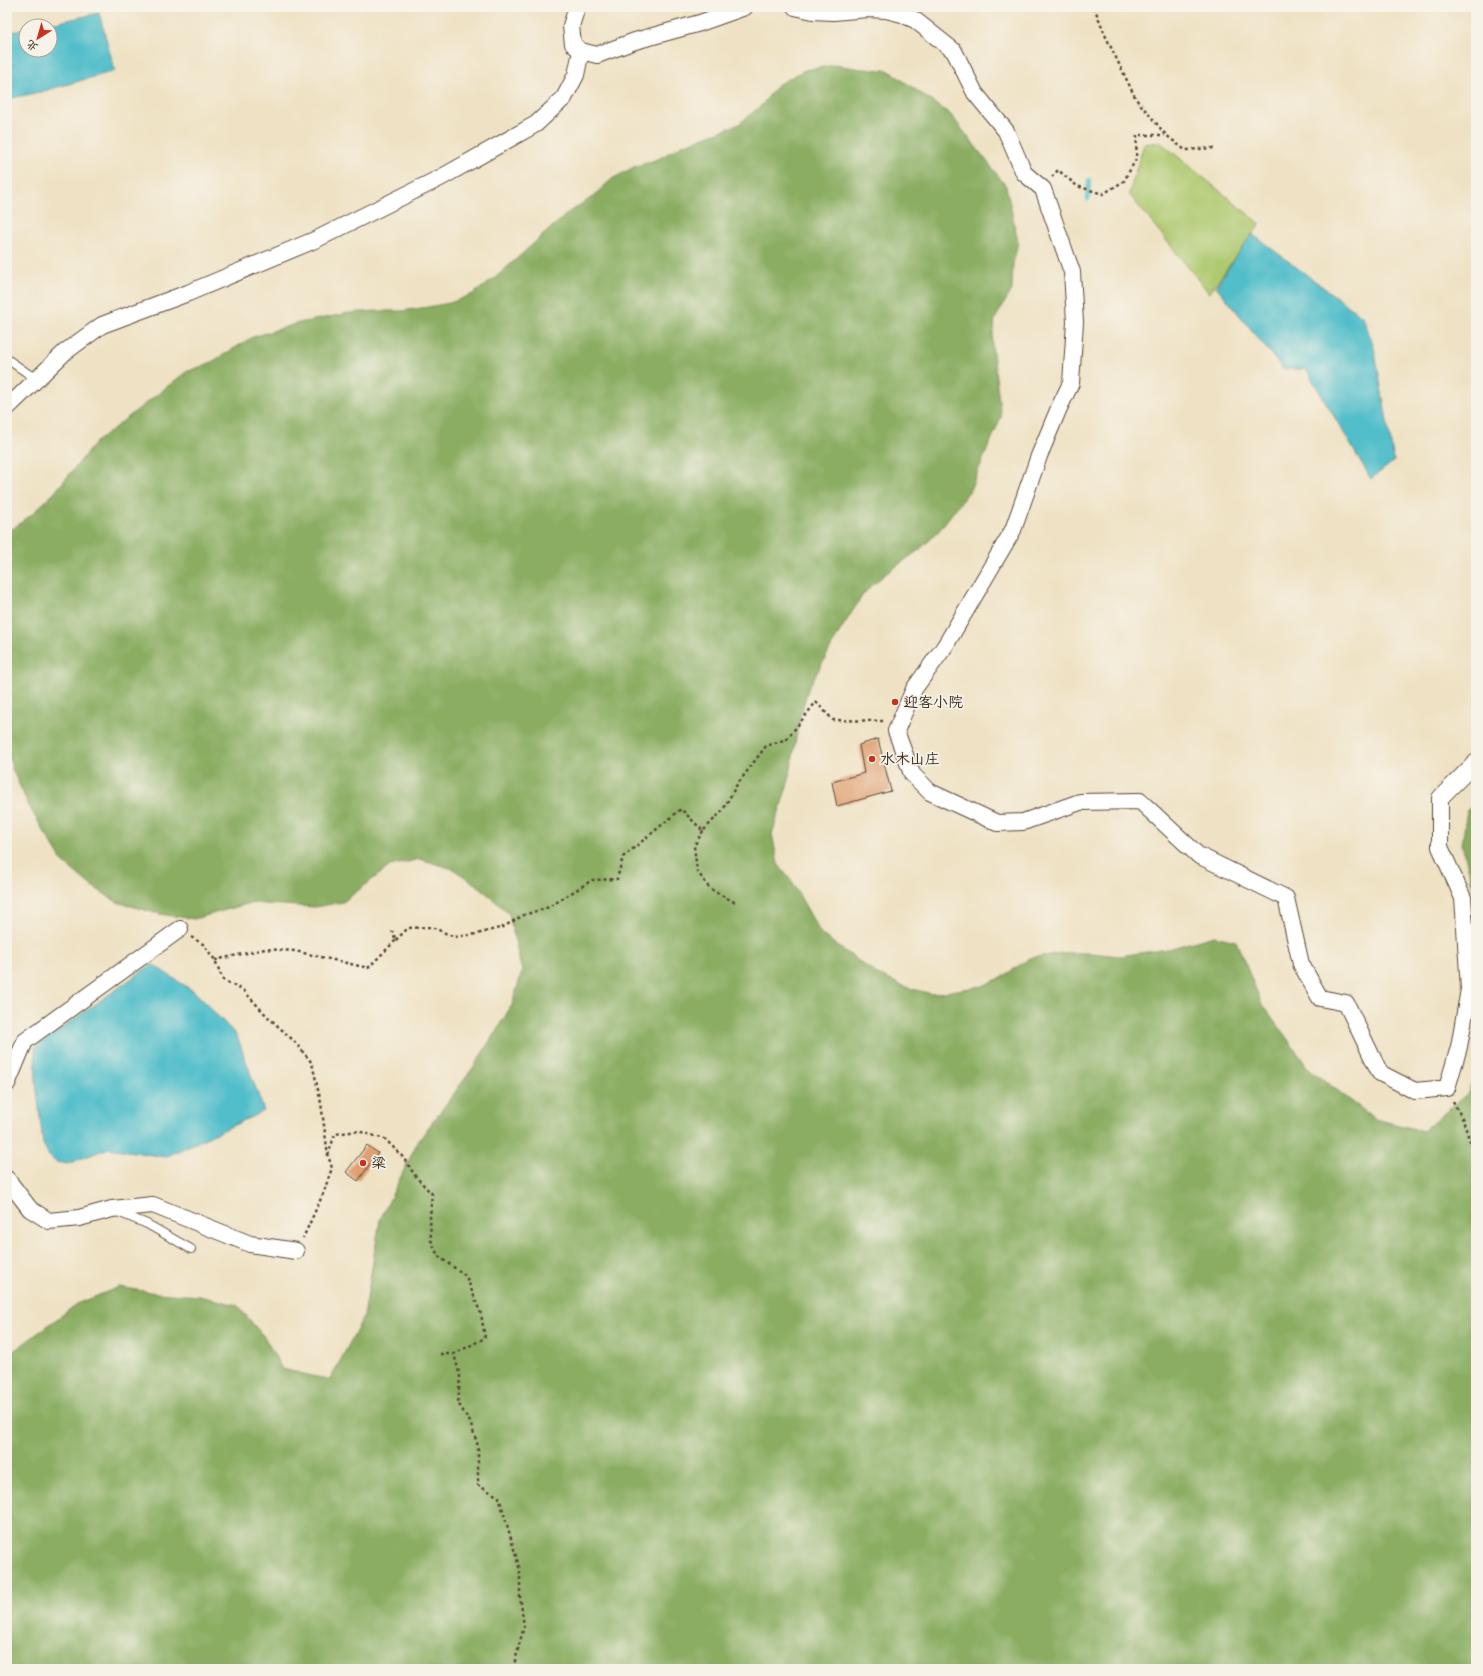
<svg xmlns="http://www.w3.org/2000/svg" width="1483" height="1676" viewBox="0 0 1483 1676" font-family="Sriracha,'LXGW WenKai TC',sans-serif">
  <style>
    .green { fill: #aec96f; stroke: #747a46 }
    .forest { fill: #8aad62; stroke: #626c40 }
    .water { fill: #51beca; stroke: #467474 }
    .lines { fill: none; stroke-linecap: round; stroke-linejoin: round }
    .stream { stroke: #51beca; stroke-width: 4.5 }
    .building { fill: #e09f70 }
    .service-casing { stroke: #564637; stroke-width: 10 }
    .minor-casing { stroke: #564637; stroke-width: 18 }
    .path { stroke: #564637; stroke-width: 2.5; stroke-dasharray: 3 3; stroke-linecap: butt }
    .service { stroke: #fff; stroke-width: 8 }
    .minor { stroke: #fff; stroke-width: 16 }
    .poi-dot { fill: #c8321e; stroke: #f7f3e8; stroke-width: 1.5 }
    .labels { text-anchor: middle; stroke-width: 3.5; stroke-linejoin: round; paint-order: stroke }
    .poi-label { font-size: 15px; fill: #3b2a1e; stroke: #f7f3e8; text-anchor: start }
  </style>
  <rect width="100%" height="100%" fill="#f7f3e8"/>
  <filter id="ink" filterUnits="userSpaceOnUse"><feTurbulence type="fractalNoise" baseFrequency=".025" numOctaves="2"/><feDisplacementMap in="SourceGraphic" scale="8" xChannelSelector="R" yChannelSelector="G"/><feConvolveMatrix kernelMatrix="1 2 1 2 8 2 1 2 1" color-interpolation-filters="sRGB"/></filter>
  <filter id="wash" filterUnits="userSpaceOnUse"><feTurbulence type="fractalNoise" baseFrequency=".012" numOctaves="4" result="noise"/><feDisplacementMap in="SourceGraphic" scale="16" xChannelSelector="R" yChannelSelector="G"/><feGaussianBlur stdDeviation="0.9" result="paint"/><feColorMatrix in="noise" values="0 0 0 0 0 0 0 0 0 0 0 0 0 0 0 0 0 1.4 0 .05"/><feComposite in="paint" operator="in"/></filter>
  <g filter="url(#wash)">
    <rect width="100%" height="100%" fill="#efe2c4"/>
    <path class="green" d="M1160,142L1260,224L1209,293L1129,194L1144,144Z"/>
    <g class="forest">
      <path d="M835,65L862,69L888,70L951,115L1006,186L1018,242L1013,264L1012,290L995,319L992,345L1001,417L970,490L937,533L919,550L884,575L864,593L840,631L808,689L799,720L789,780L772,834L778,864L792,882L821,934L878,975L908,988L932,994L983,986L1004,976L1030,958L1062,953H1090L1119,956L1168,949L1214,936L1236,941L1261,1002L1309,1069L1375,1119L1423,1131L1467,1094L1476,1073V1669H7V1356L77,1304L119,1287L156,1293L199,1296L237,1305L265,1338L282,1369L330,1380L364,1316L380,1220L417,1143L473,1068L512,1005L522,972L509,914L481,888L453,869L420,859L390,866L343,902L315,907L250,903L194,919L159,914L117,902L89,884L62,861L30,808L13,771L7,750V533L31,515L55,492L95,443L186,372L210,363L253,337L299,323L349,313L376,311H402L428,307L450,303L473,294L495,278L569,212L591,198L612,179L636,166L658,159L683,145L739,124L763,104L777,85L805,70Z"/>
      <path d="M1476,805V899L1462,844L1467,810Z"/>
    </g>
    <g class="water">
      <path d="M99,13L115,71L40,92L7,99V33L26,29V50H50V26H41Z"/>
      <path d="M1252,234L1363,317L1374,347L1394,461L1371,479L1306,369H1283L1216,286Z"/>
      <path d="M152,964L196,993L237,1036L264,1111L165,1157L109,1148L67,1164L56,1162L49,1156L43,1144L36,1082L35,1047Z"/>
    </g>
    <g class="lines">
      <path class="stream" d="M1088,199L1089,180"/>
    </g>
    <g id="blocks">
      <g class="building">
        <path d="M878,739L891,791L837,806L832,782L864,773L859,745Z"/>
        <path d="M367,1145L378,1153L358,1181L346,1172Z"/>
      </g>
    </g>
  </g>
  <g filter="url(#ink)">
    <use href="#blocks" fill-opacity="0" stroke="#564637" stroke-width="1"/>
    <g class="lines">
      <defs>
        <g id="service">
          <path d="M7,359L36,379"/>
          <path d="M118,1212L147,1224L191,1249"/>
        </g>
        <g id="minor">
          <path d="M577,7L571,26L573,44L581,51L597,55L635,41L700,23L745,7"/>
          <path d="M795,7L813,11L833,12L868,9L886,10L902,14L915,20L954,51L975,93L1006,131L1024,173L1043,189L1072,272L1075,322L1071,383L1059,408L1039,456L1013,530L945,646L914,689L896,731L912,774L930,792L997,823L1023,822L1080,802L1140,801L1198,855L1286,898L1301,964L1320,998L1346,1003L1380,1073L1415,1091L1447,1088L1459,1047L1469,989L1463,898L1440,847V798L1476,762"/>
          <path d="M7,408L65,352L102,325L188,293L317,239L442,177L536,124L564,98L576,75L581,51"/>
          <path d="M7,1084L25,1041L180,929"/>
          <path d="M7,1179L30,1209L49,1221L79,1218L112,1209L153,1205L250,1244L296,1251"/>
        </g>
      </defs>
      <use href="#service" class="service-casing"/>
      <use href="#minor" class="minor-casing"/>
      <g class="path">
        <path d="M1094,7L1106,37L1136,99L1166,135L1185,150L1214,148"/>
        <path d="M1052,177L1058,170L1077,186L1103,194L1124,181L1136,159L1137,135H1165"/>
        <path d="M703,831L694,846L697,871L710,889L736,903"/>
        <path d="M191,937L203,944L215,960L223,980L244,991L267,1016L294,1041L312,1063L321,1103L328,1155L332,1168L323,1194L303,1238"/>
        <path d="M396,940L408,928L432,927L454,937L477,934L503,927L524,915L549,907L592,880L617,879L623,857L681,809L703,831L723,810L736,786L766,746L787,739L816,702L833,720L885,721"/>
        <path d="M215,960L265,949L295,951L368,968L396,940L392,931"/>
        <path d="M1453,1101L1463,1120L1476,1160"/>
        <path d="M328,1155L335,1134L358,1131L385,1139L403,1157L416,1177L432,1194L430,1217L431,1240L438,1256L466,1276L481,1314L485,1338L454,1354L460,1376L458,1403L470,1422L478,1446V1485L499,1497L520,1570V1596L524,1626L513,1669"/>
        <path d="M440,1354H454"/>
      </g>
      <use href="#service" class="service"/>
      <use href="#minor" class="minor"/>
    </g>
  </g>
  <g class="poi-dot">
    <circle cx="895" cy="702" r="4"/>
    <circle cx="872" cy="759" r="4"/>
    <circle cx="363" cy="1163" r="4"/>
  </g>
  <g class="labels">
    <g class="poi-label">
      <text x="903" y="707">迎客小院</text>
      <text x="880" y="764">水木山庄</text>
      <text x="371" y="1168">梁</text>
    </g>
  </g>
  <rect width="1483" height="1676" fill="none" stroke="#f7f3e8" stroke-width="24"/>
  <g transform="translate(38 38) rotate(217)"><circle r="19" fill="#f7f3e8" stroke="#aca397"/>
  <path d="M0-3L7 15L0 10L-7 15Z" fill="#c8321e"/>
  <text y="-6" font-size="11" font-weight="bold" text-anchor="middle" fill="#3b2a1e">北</text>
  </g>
</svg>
